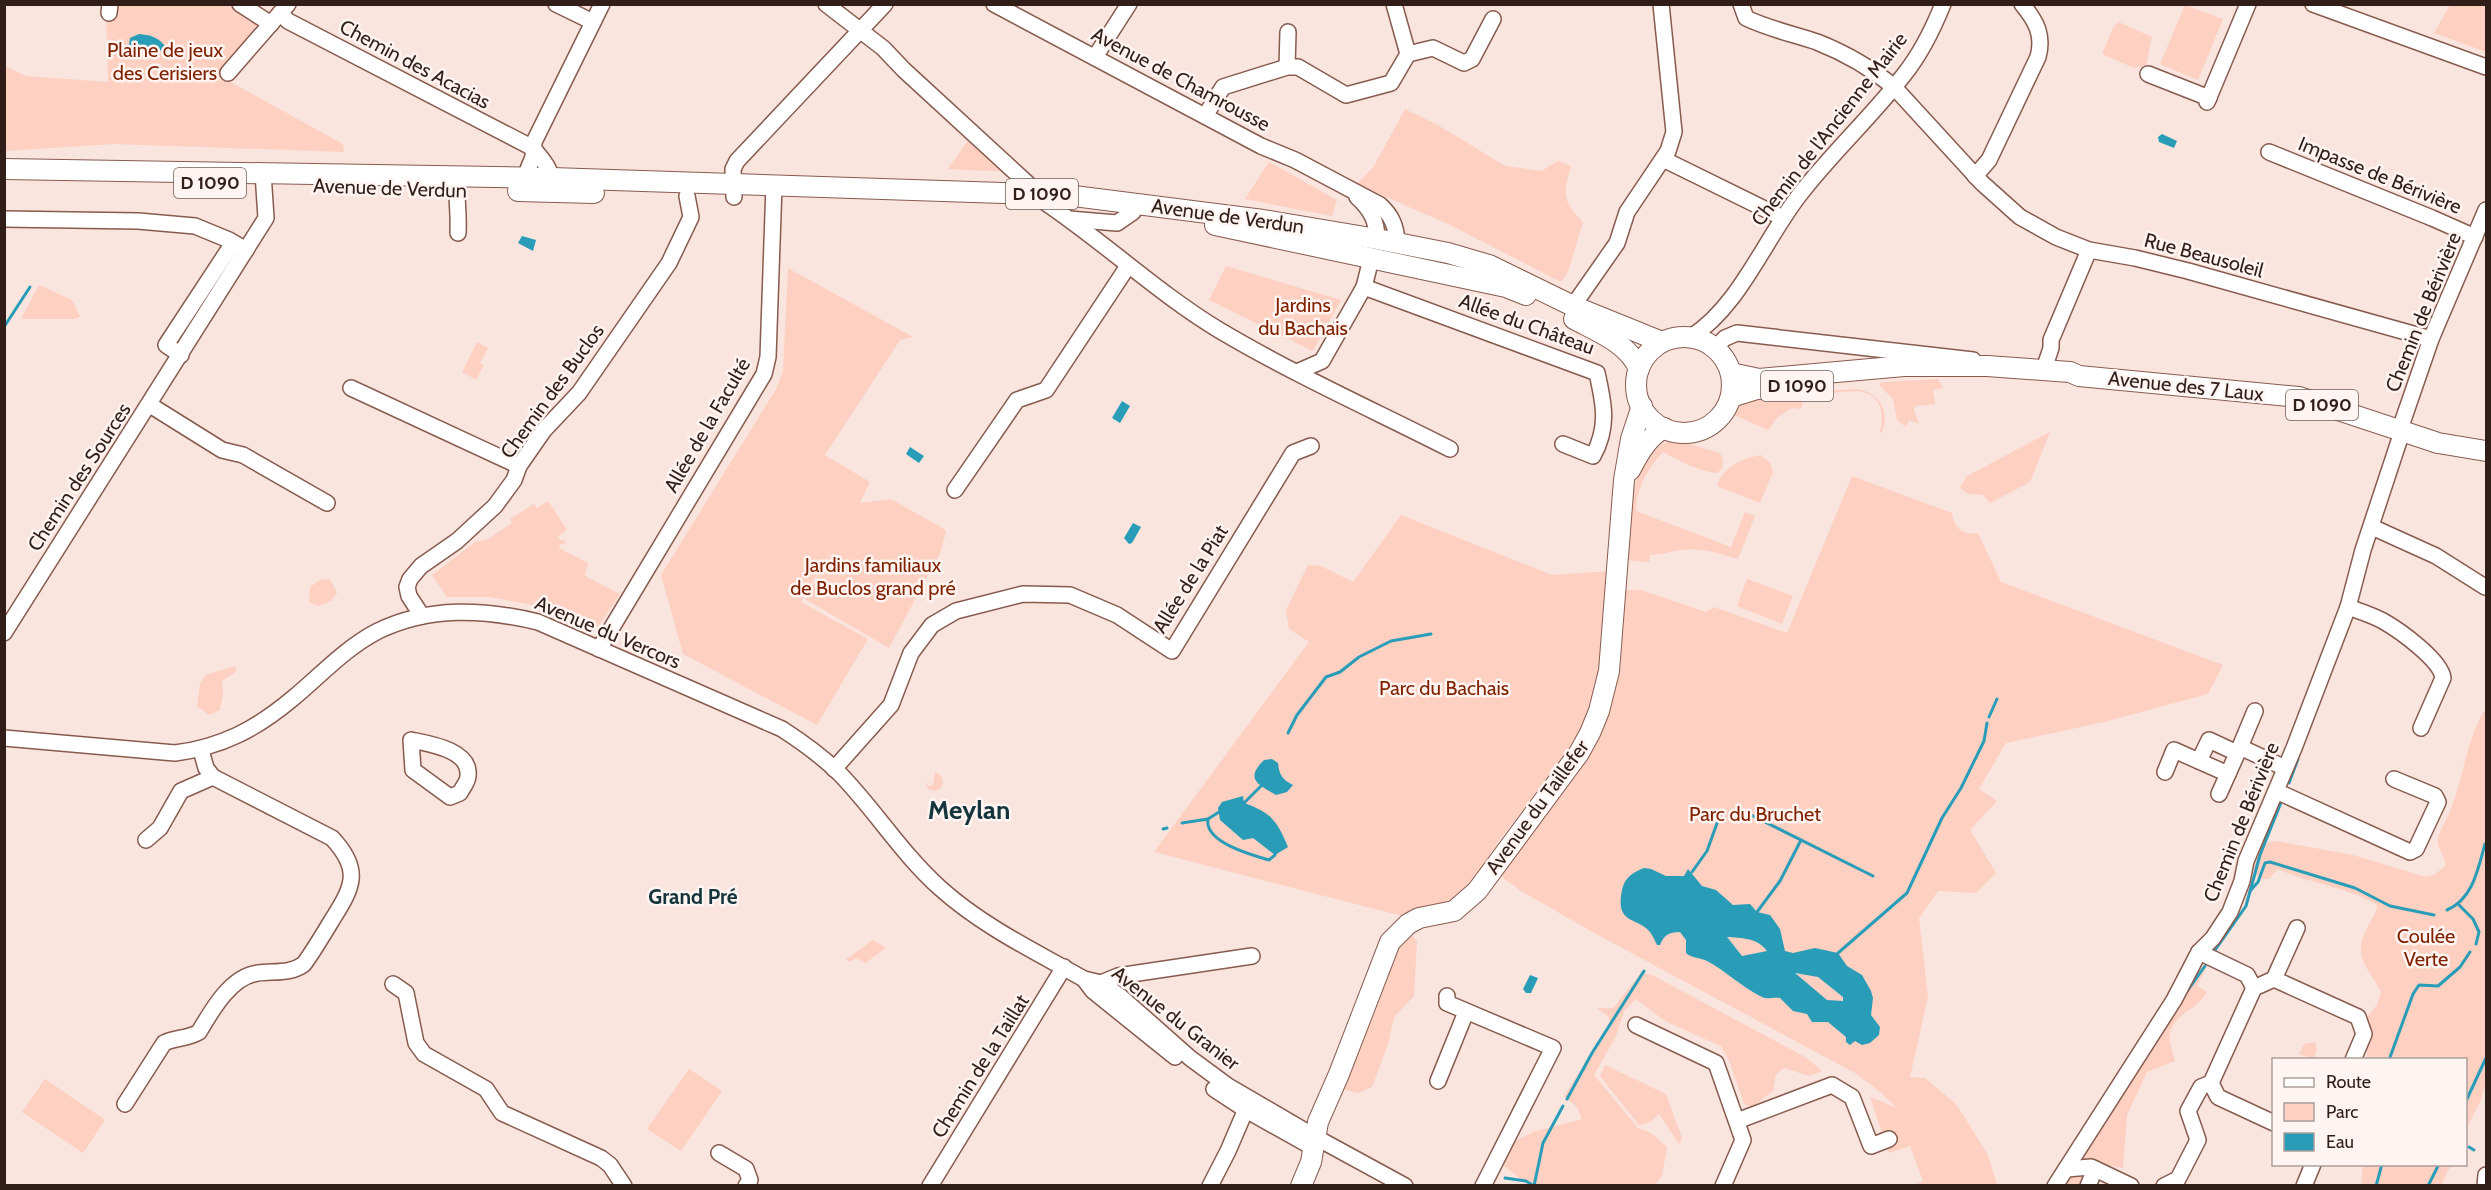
<svg xmlns="http://www.w3.org/2000/svg" width="2491" height="1190" viewBox="0 0 2491 1190" font-family="Cabin,sans-serif">
  <style>
    .green { fill: #fdd0c2 }
    .water { fill: #299db7; fill-rule: evenodd }
    .lines { fill: none; stroke-linecap: round; stroke-linejoin: round }
    .stream { stroke: #299db7; stroke-width: 3 }
    .minor-casing { stroke: #875b4e; stroke-width: 18 }
    .major-casing { stroke: #875b4e; stroke-width: 22 }
    .minor { stroke: #fff; stroke-width: 15 }
    .major { stroke: #fff; stroke-width: 20 }
    .labels { text-anchor: middle; stroke-width: 5; stroke-linejoin: round; paint-order: stroke }
    .shield { fill: #fef4f1; stroke: #6e5e5a; stroke-width: 1.5 }
    .shield-label { font-size: 18px; font-weight: bold; fill: #311e19 }
    .park-label { font-size: 20px; fill: #802200; stroke: #fef4f1 }
    .street-label { font-size: 20px; fill: #311e19; stroke: #fef4f1 }
    .neighbourhood-label { font-size: 21px; font-weight: bold; fill: #15353d; stroke: #fef4f1 }
    .district-label { font-size: 26px; font-weight: bold; fill: #15353d; stroke: #fef4f1 }
  </style>
  <rect width="100%" height="100%" fill="#f9e4de"/>
  <g class="green">
    <path d="M127,4H228L258,24L219,79L227,80L343,144L344,152L114,144L5,151V66L26,76L108,82L106,7Z"/>
    <path d="M2185,5L2223,19L2198,80L2160,64Z"/>
    <path d="M2450,5H2486V52L2434,33Z"/>
    <path d="M2119,22L2152,37L2146,66L2134,68L2102,54L2114,26Z"/>
    <path d="M1405,109L1438,125L1505,166L1542,171L1558,161L1571,166C1563,194 1562,201 1583,222L1568,272L1561,282L1448,224L1357,184L1374,166Z"/>
    <path d="M971,136L1010,172L948,169Z"/>
    <path d="M1269,162L1337,200L1332,216L1245,199Z"/>
    <path d="M1226,266L1341,300L1313,351L1209,300Z"/>
    <path d="M788,268L913,337L900,340L825,455L870,482L860,503L891,499L944,529L946,532L940,553L889,648L805,599L839,537L801,602L868,639L817,725L683,654L661,575L776,389L783,372Z"/>
    <path d="M39,285L72,300L80,317L74,319H21Z"/>
    <path d="M477,342L488,348L480,363L484,365L476,380L462,372Z"/>
    <path d="M1938,379L1943,388L1933,390L1935,404L1915,406L1914,410L1919,424L1909,420L1906,427L1897,420L1893,399L1879,385L1882,382Z"/>
    <path d="M1856,389C1878,391 1891,411 1882,432L1879,434C1884,420 1884,399 1866,393C1853,388 1819,396 1804,397L1801,409L1792,408L1778,417L1768,430L1732,414L1736,405L1752,395Z"/>
    <path d="M2050,432L2030,482L1990,503L1983,495L1968,494L1960,488L1967,476Z"/>
    <path d="M1675,440L1720,453L1723,460L1722,468L1717,473C1697,471 1680,461 1663,452C1647,470 1637,486 1636,511L1731,547L1745,512L1755,516L1738,559C1719,554 1702,547 1682,550C1671,551 1663,555 1650,555L1649,562L1626,560C1628,520 1625,492 1649,458C1656,448 1663,442 1675,440Z"/>
    <path d="M1761,455L1770,463L1773,472L1760,503L1717,486C1722,467 1743,458 1761,455Z"/>
    <path d="M1852,476L1952,513C1954,528 1963,536 1978,533L2001,582L2223,665L2208,694L2104,722L2006,743L1979,789L1997,801L1970,830L1996,873L1976,893L1938,891L1919,918L1928,997L1910,1077L1925,1078L1956,1104L1988,1155L1997,1185H1914L1923,1181L1910,1146L1889,1153L1870,1097L1897,1108L1879,1091L1855,1073L1596,934L1521,891L1503,878L1501,870L1581,762L1623,590H1641L1706,612L1714,607L1787,633Z"/>
    <path d="M548,501L567,530L558,536L560,540H565V543L560,544L559,548L588,563L585,576L620,594L598,627L550,608L489,597H447L432,575L475,542L488,539L512,523L510,519L534,504L537,508Z"/>
    <path d="M1401,515L1552,575L1609,571L1598,691L1581,729L1556,768L1500,839L1459,903L1405,916L1398,915L1154,852L1309,642L1289,629L1286,610L1308,565L1321,566L1353,582Z"/>
    <path d="M330,579L337,593L331,601L318,606L309,602L310,587L320,580Z"/>
    <path d="M1747,579L1793,596L1782,624L1737,606Z"/>
    <path d="M235,666L237,671L222,681L223,693L220,710L209,715L197,706L200,684L205,675Z"/>
    <path d="M2484,711H2486V1081L2481,1100L2466,1129V1060L2367,1059V1017L2377,1005L2381,992C2368,966 2351,957 2368,926C2372,918 2377,913 2377,905C2346,886 2310,884 2278,869L2269,879H2259L2251,865C2256,851 2260,843 2276,841L2353,855L2426,877L2434,875L2446,865C2445,855 2436,849 2438,839C2440,829 2447,819 2451,809C2463,777 2467,740 2484,711Z"/>
    <path d="M935,772L942,777L943,783L940,789L934,791L928,789L924,780L928,786L933,785Z"/>
    <path d="M1411,935L1417,941L1414,996L1394,1017L1388,1044L1372,1087L1358,1093L1344,1090L1345,1076L1398,939Z"/>
    <path d="M873,940L886,948L865,963L856,958L849,962L846,959Z"/>
    <path d="M2198,967L2205,970L2197,986L2207,992C2198,1010 2175,1012 2170,1033C2168,1041 2173,1053 2175,1061L2147,1072L2127,1115L2123,1168L2092,1163L2080,1185L2058,1186Z"/>
    <path d="M1641,973L1652,975L1807,1058L1822,1071L1809,1076L1785,1068L1776,1074L1773,1091L1752,1107L1744,1104L1730,1063L1721,1046L1665,1021L1636,999L1624,1011L1616,1036L1594,1075L1638,1128L1651,1133L1667,1147L1662,1176L1655,1185H1528L1502,1164L1511,1143L1533,1132L1582,1119L1577,1107L1564,1096L1609,1025V1017L1597,1008H1613Z"/>
    <path d="M2315,1042L2317,1051L2313,1059L2299,1054L2304,1044Z"/>
    <path d="M1605,1065L1666,1094L1682,1138L1679,1144L1659,1114L1650,1122L1639,1125L1600,1076Z"/>
    <path d="M689,1069L722,1091L681,1151L647,1129Z"/>
    <path d="M45,1079L105,1120L83,1153L22,1112Z"/>
    <path d="M2363,1165V1164L2451,1165L2441,1185H2361Z"/>
  </g>
  <g class="water">
    <path d="M139,34C150,35 158,37 165,46L160,51L147,48L138,55L128,52L130,38Z"/>
    <path d="M2162,134L2177,141L2174,148L2159,142L2158,137Z"/>
    <path d="M522,236L536,240L533,251L518,243Z"/>
    <path d="M1122,401L1130,406L1120,423L1112,418Z"/>
    <path d="M910,447L924,456L919,463L906,454Z"/>
    <path d="M1133,523L1141,527L1132,543L1129,544L1124,538Z"/>
    <path d="M1272,759L1278,763C1279,775 1283,780 1293,785L1287,792L1276,795C1257,784 1245,779 1264,760Z"/>
    <path d="M1243,796L1244,803C1272,813 1277,821 1288,847L1275,855L1253,838L1243,840L1220,820L1218,808L1222,802Z"/>
    <path d="M1644,868L1651,869L1666,876H1684L1688,869L1702,886L1716,890L1733,905L1750,904L1757,912L1770,915L1780,929L1785,951L1793,953L1815,948L1838,953L1847,966L1862,975L1871,991L1873,998L1871,1015L1880,1027L1879,1035L1870,1043L1862,1045L1855,1041L1850,1045L1846,1042V1037L1828,1022H1812L1807,1014L1793,1011L1780,998C1773,997 1769,1000 1762,997C1743,988 1726,971 1707,961C1699,957 1693,959 1686,953V940L1680,932C1669,932 1664,935 1660,945H1657C1655,941 1653,936 1650,932C1636,916 1615,925 1622,890C1625,877 1632,873 1644,868ZM1727,937C1742,938 1758,938 1767,951L1742,956ZM1795,973L1818,977L1843,997V1001L1827,1000Z"/>
    <path d="M1530,975L1538,978L1531,993H1526L1523,989Z"/>
  </g>
  <g class="lines">
    <g class="stream">
      <path d="M4,327L30,287"/>
      <path d="M1989,717L1997,699"/>
      <path d="M1288,733L1297,715L1326,677L1340,672L1359,657L1391,641L1431,634"/>
      <path d="M2289,783L2298,759"/>
      <path d="M1244,803L1262,785"/>
      <path d="M1747,813L1873,876"/>
      <path d="M1208,819L1219,812"/>
      <path d="M1182,823L1208,819C1204,842 1251,855 1269,860L1275,855"/>
      <path d="M1163,829L1167,828"/>
      <path d="M1692,872L1707,851L1720,815"/>
      <path d="M2250,891L2258,882L2265,863L2270,862L2355,888L2390,906L2434,915"/>
      <path d="M2459,905L2473,919L2479,932L2476,944"/>
      <path d="M2447,910C2473,899 2478,869 2485,844"/>
      <path d="M1757,912L1780,881L1801,840"/>
      <path d="M1838,953L1907,893L1942,818L1961,788L1984,741L1987,723"/>
      <path d="M2213,953L2246,906L2260,855L2282,800"/>
      <path d="M2183,997L2205,966"/>
      <path d="M2389,1060L2413,994L2419,985L2438,986L2460,967L2470,952"/>
      <path d="M1567,1099L1592,1053L1644,971"/>
      <path d="M2466,1101L2486,1058"/>
      <path d="M2469,1147L2474,1150"/>
      <path d="M1505,1178L1526,1181L1534,1186"/>
      <path d="M1534,1186L1543,1143L1563,1106"/>
      <path d="M2376,1186L2382,1164"/>
      <path d="M2428,1186L2439,1164"/>
    </g>
    <defs>
      <g id="minor">
        <path d="M240,4L271,24"/>
        <path d="M556,4L593,22"/>
        <path d="M826,4L883,48L904,70L1027,183L1032,194"/>
        <path d="M994,4L1261,146L1295,160L1380,205C1392,216 1396,226 1397,242"/>
        <path d="M1741,4L1746,18C1769,29 1793,34 1817,42C1845,53 1871,68 1894,87L1982,183L2020,217L2056,237L2089,250L2135,258L2188,271L2431,339"/>
        <path d="M2313,4L2486,67"/>
        <path d="M109,13L110,4"/>
        <path d="M280,13L288,21L533,148C544,161 552,170 553,187"/>
        <path d="M1408,54L1433,48L1464,63L1472,59L1493,19"/>
        <path d="M1095,57L1129,4"/>
        <path d="M1287,67L1288,32"/>
        <path d="M228,73L288,4"/>
        <path d="M2148,74L2209,98"/>
        <path d="M2207,102L2248,4"/>
        <path d="M1205,116L1223,87L1287,67H1298L1346,95L1391,83L1408,54L1394,4"/>
        <path d="M2269,152L2432,218L2475,237"/>
        <path d="M1663,159L1783,218"/>
        <path d="M1975,176L1989,160L2038,57C2044,35 2036,21 2022,4"/>
        <path d="M457,177C456,196 459,214 458,233"/>
        <path d="M524,179L533,157L534,142L602,4"/>
        <path d="M734,197L733,169L737,161L885,4"/>
        <path d="M1357,197C1370,209 1377,220 1377,239"/>
        <path d="M1046,203C1105,243 1158,293 1219,330C1293,374 1373,410 1450,449"/>
        <path d="M4,219L138,221L195,226L229,240L246,250"/>
        <path d="M1069,219L1117,223L1133,212"/>
        <path d="M1364,287L1597,373C1604,404 1609,427 1593,456L1563,444"/>
        <path d="M1573,306L1617,243L1627,212L1668,151L1674,132L1661,4"/>
        <path d="M1691,337C1740,306 1765,238 1801,193C1833,152 1871,117 1903,76C1920,55 1933,29 1943,4"/>
        <path d="M1715,348L1725,338L1737,333L1973,360"/>
        <path d="M181,355L166,345L233,243"/>
        <path d="M2044,369L2051,348V340L2089,250"/>
        <path d="M1297,372L1322,361L1364,287L1371,259"/>
        <path d="M351,388L519,466"/>
        <path d="M150,405L222,450L243,455L327,503"/>
        <path d="M2400,429L2431,339L2486,210"/>
        <path d="M955,490L1017,400L1046,390L1128,266"/>
        <path d="M2372,527L2436,556L2485,587"/>
        <path d="M2348,607C2359,611 2372,615 2383,621C2399,630 2441,660 2443,678L2421,728"/>
        <path d="M422,616L409,596L407,587L410,579L421,566L457,541L495,506L514,480L519,466L544,430L579,393L669,263L691,217L687,196"/>
        <path d="M4,633L266,218L263,173"/>
        <path d="M599,649L764,374L768,357L774,185"/>
        <path d="M2255,711L2240,747L2285,768"/>
        <path d="M4,738L175,753C222,747 256,729 292,699C320,676 345,648 378,631C430,606 484,609 538,622L782,729C802,742 823,757 840,774C875,810 902,854 940,888C982,926 1036,952 1084,979L1101,983L1121,997L1190,1058L1228,1086L1317,1138L1405,1186"/>
        <path d="M411,740C430,744 471,750 468,776C468,782 462,788 460,793L450,797L413,770Z"/>
        <path d="M2199,761L2209,740L2237,753"/>
        <path d="M834,769L891,705L911,653L932,625L956,611L1023,594L1070,595L1117,615L1172,651L1293,453L1311,446"/>
        <path d="M2165,772L2174,750L2228,774"/>
        <path d="M2276,791L2410,852L2416,849L2438,802L2435,796L2394,779"/>
        <path d="M2219,794L2240,747"/>
        <path d="M146,840L160,828L181,791L213,777"/>
        <path d="M2199,952L2247,975L2254,988"/>
        <path d="M1084,979L1093,991L1175,1057"/>
        <path d="M2274,979L2358,1017L2364,1034L2353,1060"/>
        <path d="M393,984L406,993L416,1043L424,1054L486,1089L502,1113L601,1158L610,1165L624,1186"/>
        <path d="M1097,987L1101,983L1118,976L1252,956"/>
        <path d="M1447,996V1003L1553,1048L1483,1186"/>
        <path d="M1636,1025L1716,1063L1743,1140L1723,1186"/>
        <path d="M1438,1081L1466,1012"/>
        <path d="M2211,1083L2218,1097L2274,1123"/>
        <path d="M1214,1089L1246,1110L1312,1147"/>
        <path d="M125,1104L164,1043C176,1037 188,1039 199,1032C212,1010 231,976 258,973C274,971 291,974 304,964C314,950 323,935 332,920C353,887 362,870 332,838L213,777L206,768L201,750"/>
        <path d="M1737,1121L1832,1085L1852,1097L1871,1146L1889,1139"/>
        <path d="M719,1153L746,1169L750,1180L746,1186"/>
        <path d="M2066,1169L2091,1167L2131,1186"/>
        <path d="M930,1186L1064,967"/>
        <path d="M1210,1186L1228,1151L1249,1102"/>
        <path d="M2055,1186L2174,1000L2199,952L2213,938L2230,912L2242,881L2246,861L2294,748L2348,607L2363,550L2399,441"/>
        <path d="M2088,1186L2095,1169"/>
        <path d="M2164,1186L2178,1179L2198,1140L2188,1111L2201,1087L2211,1083L2254,988L2274,979L2297,928"/>
        <path d="M2304,1186L2313,1164"/>
        <path d="M2485,1186L2486,1175"/>
      </g>
      <g id="major">
        <path d="M4,169L552,178L1066,195L1263,220L1377,239L1448,253L1489,265L1573,306L1662,342"/>
        <path d="M518,191L594,193"/>
        <path d="M1215,225L1506,287L1526,295"/>
        <path d="M1574,319C1598,332 1628,343 1639,369"/>
        <circle cx="1684" cy="385" r="48"/>
        <path d="M1731,373L1759,379L1904,366H1987L2070,372L2079,376L2299,397L2438,443L2486,451"/>
        <path d="M1731,397L1757,389L1774,388"/>
        <path d="M1630,470C1639,453 1647,438 1664,428"/>
        <path d="M1301,1186L1311,1162L1318,1122L1339,1074L1390,942L1408,924L1419,918L1454,911L1477,891L1579,753L1590,733L1599,711L1609,671L1624,480L1631,439L1642,406"/>
      </g>
    </defs>
    <use href="#minor" class="minor-casing"/>
    <use href="#major" class="major-casing"/>
    <use href="#minor" class="minor"/>
    <use href="#major" class="major"/>
  </g>
  <g class="labels">
    <g class="shield">
      <rect x="174" y="168" width="72" height="30" rx="4.5"/>
      <rect x="1006" y="179" width="72" height="30" rx="4.5"/>
      <rect x="1761" y="371" width="72" height="30" rx="4.5"/>
      <rect x="2286" y="390" width="72" height="30" rx="4.5"/>
    </g>
    <g class="shield-label">
      <text x="210" y="189">D 1090</text>
      <text x="1042" y="200">D 1090</text>
      <text x="1797" y="392">D 1090</text>
      <text x="2322" y="411">D 1090</text>
    </g>
    <g class="park-label">
      <text x="165" y="57">Plaine de jeux<tspan x="165" dy="23">des Cerisiers</tspan></text>
      <text x="1303" y="312">Jardins<tspan x="1303" dy="23">du Bachais</tspan></text>
      <text x="873" y="572">Jardins familiaux<tspan x="873" dy="23">de Buclos grand pré</tspan></text>
      <text x="1444" y="695">Parc du Bachais</text>
      <text x="1755" y="821">Parc du Bruchet</text>
      <text x="2426" y="943">Coulée<tspan x="2426" dy="23">Verte</tspan></text>
    </g>
    <g class="street-label">
      <text transform="translate(415 64) rotate(28)" y="7">Chemin des Acacias</text>
      <text transform="translate(1181 79) rotate(28)" y="7">Avenue de Chamrousse</text>
      <text transform="translate(1829 129) rotate(-52)" y="7">Chemin de l'Ancienne Mairie</text>
      <text transform="translate(2380 175) rotate(22)" y="7">Impasse de Bérivière</text>
      <text transform="translate(390 188) rotate(2)" y="7">Avenue de Verdun</text>
      <text transform="translate(1228 216) rotate(8)" y="7">Avenue de Verdun</text>
      <text transform="translate(2204 255) rotate(15)" y="7">Rue Beausoleil</text>
      <text transform="translate(2423 312) rotate(-68)" y="7">Chemin de Bérivière</text>
      <text transform="translate(1527 324) rotate(20)" y="7">Allée du Château</text>
      <text transform="translate(2186 386) rotate(6)" y="7">Avenue des 7 Laux</text>
      <text transform="translate(552 391) rotate(-54)" y="7">Chemin des Buclos</text>
      <text transform="translate(707 425) rotate(-60)" y="7">Allée de la Faculté</text>
      <text transform="translate(79 477) rotate(-57)" y="7">Chemin des Sources</text>
      <text transform="translate(1190 579) rotate(-58)" y="7">Allée de la Piat</text>
      <text transform="translate(608 632) rotate(23)" y="7">Avenue du Vercors</text>
      <text transform="translate(1537 807) rotate(-54)" y="7">Avenue du Taillefer</text>
      <text transform="translate(2241 822) rotate(-68)" y="7">Chemin de Bérivière</text>
      <text transform="translate(1176 1018) rotate(38)" y="7">Avenue du Granier</text>
      <text transform="translate(980 1066) rotate(-58)" y="7">Chemin de la Taillat</text>
    </g>
    <g class="neighbourhood-label">
      <text x="693" y="904">Grand Pré</text>
    </g>
    <g class="district-label">
      <text x="969" y="819">Meylan</text>
    </g>
  </g>
  <rect width="2491" height="1190" fill="none" stroke="#311e19" stroke-width="12"/>
  <rect x="2272" y="1058" width="195" height="108" fill="#fef4f1" stroke="#ac9e9b" stroke-width="1.5"/>
  <rect x="2284" y="1078" width="30" height="9" fill="#ffffff" stroke="#ac9e9b" stroke-width="1.5"/>
  <text x="2326" y="1088" font-size="18" fill="#311e19">Route</text>
  <rect x="2284" y="1103" width="30" height="18" fill="#fdd0c2" stroke="#ac9e9b" stroke-width="1.5"/>
  <text x="2326" y="1118" font-size="18" fill="#311e19">Parc</text>
  <rect x="2284" y="1133" width="30" height="18" fill="#299db7" stroke="#ac9e9b" stroke-width="1.5"/>
  <text x="2326" y="1148" font-size="18" fill="#311e19">Eau</text>
</svg>
